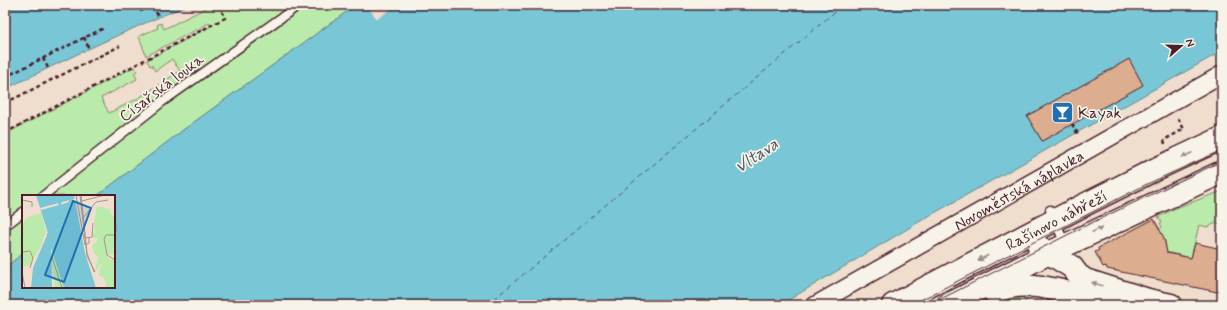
<svg xmlns="http://www.w3.org/2000/svg" width="1227" height="310" viewBox="0 0 1227 310" font-family="Mynerve,sans-serif">
  <style>
    .green { fill: #baebab; stroke: #82856b }
    .water { fill: #79c7d6; stroke: #668492 }
    .pier { fill: #efdecd }
    .lines { fill: none; stroke-linecap: round; stroke-linejoin: round }
    .ferry { stroke: #58515e; stroke-width: 1; stroke-dasharray: 5 4; stroke-linecap: butt }
    .building { fill: #dcad8e; stroke: #4a1f2b }
    .lane-casing { stroke: #4a1f2b; stroke-width: 11 }
    .street-casing { stroke: #4a1f2b; stroke-width: 19 }
    .secondary-casing { stroke: #4a1f2b; stroke-width: 25 }
    .path { stroke: #4a1f2b; stroke-width: 2.5; stroke-dasharray: 4 3; stroke-linecap: butt }
    .lane { stroke: #f7f3e8; stroke-width: 8 }
    .street { stroke: #f7f3e8; stroke-width: 16 }
    .secondary { stroke: #f7f3e8; stroke-width: 22 }
    .tram { stroke: #4a1f2b; stroke-width: 1 }
    .oneway { fill: #a0898a }
    .labels { text-anchor: middle; stroke-width: 3.5; stroke-linejoin: round; paint-order: stroke }
    .street-label { font-size: 16px; fill: #4a1f2b; stroke: #f7f3e8 }
    .poi-label { font-size: 16px; fill: #4a1f2b; stroke: #f7f3e8; text-anchor: start }
    .water-label { font-size: 17px; font-style: italic; fill: #58515e; stroke: #f7f3e8 }
    .inset-river { fill: none; stroke: #79c7d6; stroke-width: 2 }
    .inset-road { fill: none; stroke: #ad928c; stroke-width: 1 }
    .view { fill: #1f6fb2; fill-opacity: 0.15; stroke: #1f6fb2; stroke-width: 2 }
    .inset-edge { fill: none; stroke: #4a1f2b; stroke-width: 2 }
  </style>
  <rect width="100%" height="100%" fill="#efdecd"/>
  <filter id="ink" filterUnits="userSpaceOnUse"><feTurbulence type="fractalNoise" baseFrequency=".025" numOctaves="2"/><feDisplacementMap in="SourceGraphic" scale="8" xChannelSelector="R" yChannelSelector="G"/><feConvolveMatrix kernelMatrix="1 2 1 2 8 2 1 2 1" color-interpolation-filters="sRGB"/></filter>
  <g filter="url(#ink)">
    <g class="green">
      <path d="M212,5H356L183,130L97,196H23V253L5,268V134L134,67L137,71L134,73L137,79L101,98L109,113L137,99L180,71L172,59L155,71L152,65L150,66L147,60L211,26L209,23L146,56L139,36L158,28L157,25L161,23L164,29Z"/>
      <path d="M1222,191V224L1216,223L1208,227L1199,225L1191,258L1166,252C1166,244 1165,236 1158,230L1162,227L1160,223L1162,222L1158,217L1176,208Z"/>
      <path d="M1025,292L1027,299L1025,302L1019,305H977L997,296Z"/>
    </g>
    <g class="water">
      <path d="M5,5H188C126,30 65,60 5,89Z"/>
      <path d="M356,5H1222V51L929,216L780,305H5V268L23,253V287H114V196H97L183,130Z"/>
    </g>
    <path class="pier" d="M371,5H392L391,6L392,8L377,19L368,7Z"/>
    <g class="lines">
      <g class="ferry">
        <path d="M392,8L397,5"/>
        <path d="M487,305L843,5"/>
      </g>
    </g>
    <g class="building">
      <path d="M1129,59L1143,85L1042,141L1027,116Z"/>
      <path d="M1154,219L1164,238L1167,253L1191,258L1195,243L1222,249V293L1107,269L1106,266L1103,267L1095,252L1099,250L1098,248Z"/>
    </g>
    <g class="lines">
      <defs>
        <g id="lane">
          <path d="M43,196L162,102L299,5"/>
          <path d="M1050,210L1065,244"/>
          <path d="M5,226L23,212"/>
        </g>
        <g id="street">
          <path id="s1" d="M815,305L1222,74"/>
        </g>
        <g id="secondary">
          <path d="M1039,247L1072,267L1078,275L1085,280L1148,300L1171,305"/>
          <path d="M994,292C1035,274 1073,299 1114,302C1125,303 1137,301 1148,300"/>
          <path id="s2" d="M893,305L1080,207L1156,169L1222,138"/>
          <path d="M948,305L1049,253L1222,172"/>
        </g>
      </defs>
      <use href="#lane" class="lane-casing"/>
      <use href="#street" class="street-casing"/>
      <use href="#secondary" class="secondary-casing"/>
      <g class="path">
        <path d="M154,5L158,17"/>
        <path d="M1221,5L1222,6"/>
        <path d="M140,11L153,5"/>
        <path d="M84,37L89,49"/>
        <path d="M43,58L48,68"/>
        <path d="M5,77L104,28"/>
        <path d="M5,103L120,46"/>
        <path d="M1072,124L1079,136"/>
        <path d="M5,133L225,18L219,5"/>
        <path d="M1165,144L1164,140L1184,129L1178,118"/>
      </g>
      <use href="#lane" class="lane"/>
      <use href="#street" class="street"/>
      <use href="#secondary" class="secondary"/>
      <g class="tram">
        <path d="M911,305L1145,185L1222,150"/>
        <path d="M929,305L1089,224L1222,161"/>
      </g>
    </g>
    <defs><path id="oneway-solid" d="M-6-.8H1V-3.2L6.5 0L1 3.2V.8H-6Z"/></defs>
    <g class="oneway">
      <use href="#oneway-solid" transform="translate(1187 155) rotate(155)"/>
      <use href="#oneway-solid" transform="translate(1097 230) rotate(-25)"/>
      <use href="#oneway-solid" transform="translate(983 258) rotate(152)"/>
      <use href="#oneway-solid" transform="translate(1097 284) rotate(-162)"/>
    </g>
  </g>
  <defs>
    <symbol id="bar-square" viewBox="-11 -11 22 22"><rect x="-9" y="-9" width="18" height="18" rx="4" fill="#1f6fb2" stroke="#f7f3e8"/><path d="M-6-5H6L.8 .8V4.5H3.5V6h-7V4.5H-.8V.8Z" fill="#fff"/></symbol>
  </defs>
  <g fill-rule="evenodd">
    <use href="#bar-square" x="1050" y="100" width="25" height="25"/>
  </g>
  <g class="labels">
    <g class="street-label">
      <text transform="translate(161 87) rotate(-37)" y="6">Císařská louka</text>
      <text dy="6" stroke="none"><textPath href="#s1" startOffset="234">Novoměstská náplavka</textPath></text>
      <text dy="6" stroke="none"><textPath href="#s2" startOffset="184">Rašínovo nábřeží</textPath></text>
    </g>
    <g class="poi-label">
      <text x="1078" y="118">Kayak</text>
    </g>
    <g class="water-label">
      <text transform="translate(756 155) rotate(-34)" y="6">Vltava</text>
    </g>
  </g>
  <g transform="translate(22 195)">
    <rect width="93" height="93" fill="#efdecd"/>
    <path d="M75,11L88,14V18L93,22V58L84,60L88,65L93,64V93H85L82,83L76,80L80,68L73,77L76,61L72,59L70,50L75,47V43H70L71,37L73,39L72,27ZM19,18L24,36L19,51L8,70L1,72L0,34L3,23ZM29,53H30L42,93H33L30,74L32,76V74L28,71Z" fill="#baebab"/>
    <path d="M14,0H52L63,58L74,93H42L29,53L30,93H9L11,73L26,38Z" fill="#79c7d6"/>
    <path d="M55,3V5L19,15L18,13Z" fill="#efdecd"/>
    <path class="inset-river" d="M34,0L66,93M28,38L32,36L40,0M32,56L26,39H32L51,0M33,56L50,4"/>
    <path class="inset-road" d="M54,0L63,50L67,48V42M58,0L65,61L73,77M59,0L65,58L72,77M0,2V28M0,5L10,7V12M60,6L83,0M61,23L74,7L86,5M93,40H84L82,44L85,60L93,65M63,43L70,42L71,28M0,57L8,56L11,63L8,73M30,62L40,93M0,77L3,93"/>
    <path class="view" d="M51,6L69,13L42,87L23,80Z"/>
    <rect width="93" height="93" class="inset-edge"/>
  </g>
  <rect width="1227" height="310" fill="none" stroke="#f7f3e8" stroke-width="20"/>
  <rect x="10" y="10" width="1207" height="290" fill="none" stroke="#4a1f2b" stroke-width="1.5" filter="url(#ink)"/>
  <g transform="translate(1181 46) rotate(70)" stroke="#f7f3e8" stroke-width="3" paint-order="stroke">
  <path d="M0-3L7 15L0 10L-7 15Z" fill="#4a1f2b"/>
  <text y="-6" font-size="11" font-weight="bold" text-anchor="middle" fill="#4a1f2b">N</text>
  </g>
</svg>
